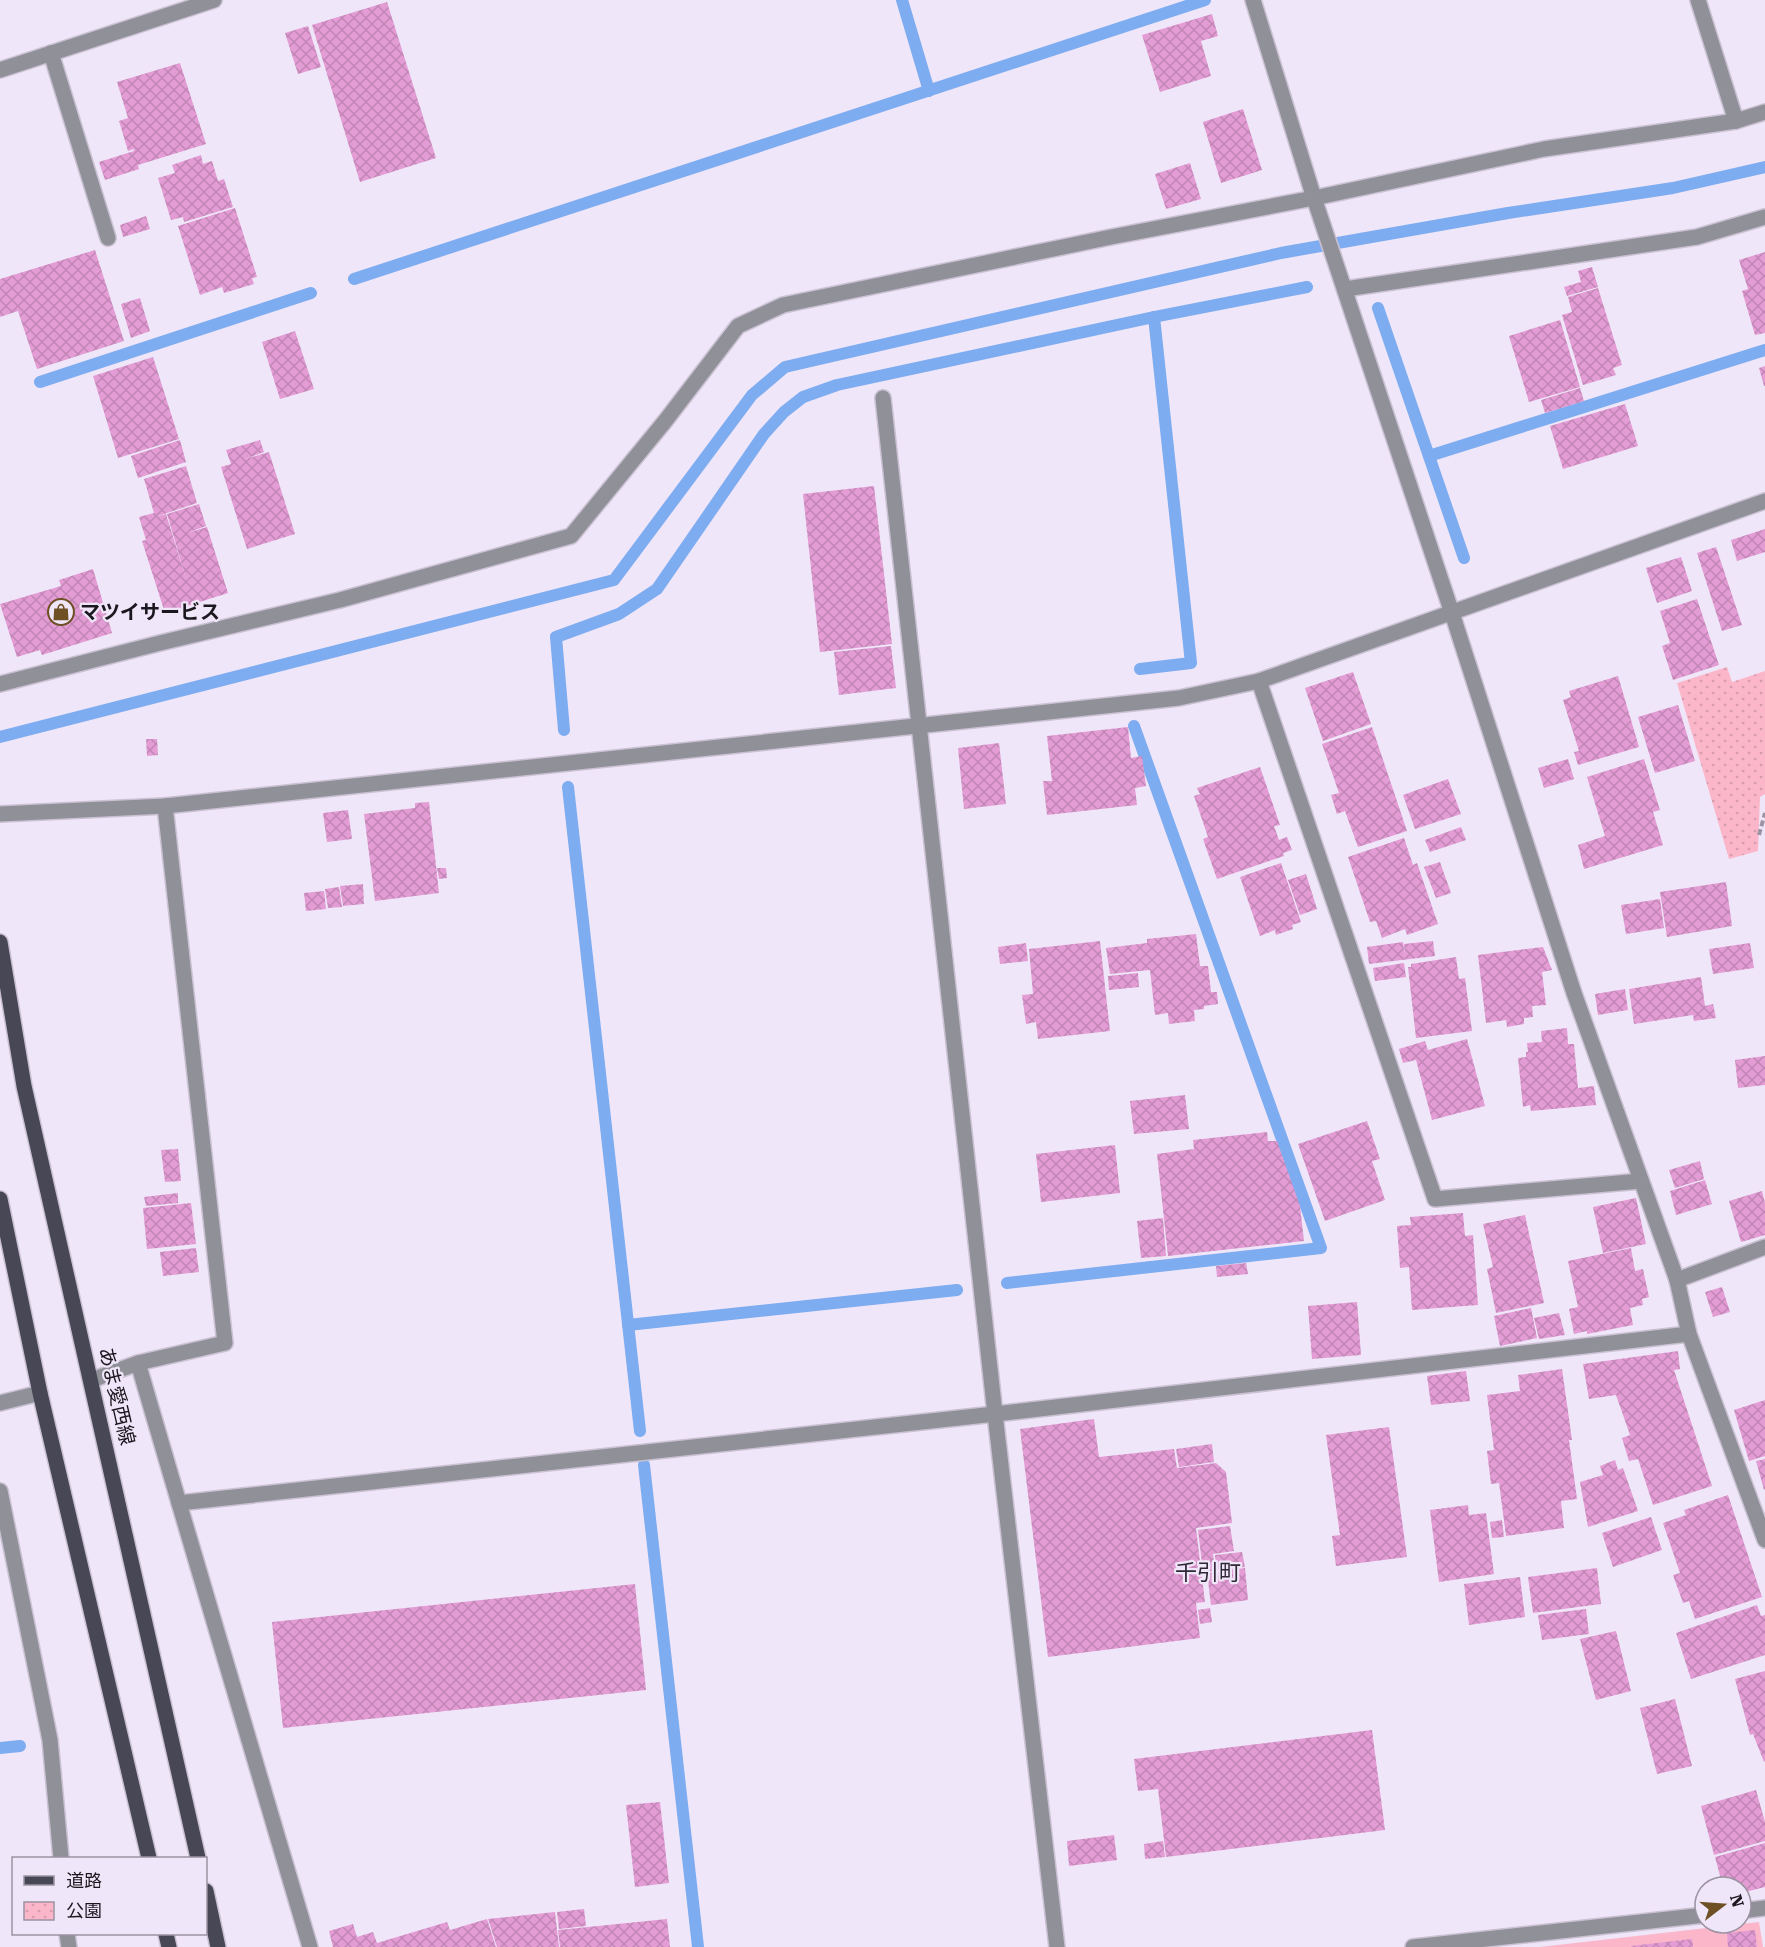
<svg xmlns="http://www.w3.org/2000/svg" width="1765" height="1947" viewBox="0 0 1765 1947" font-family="'Roboto Serif','Noto Sans JP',serif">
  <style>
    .park { fill: url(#park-dots) }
    .pitch { fill: #fbb6ca }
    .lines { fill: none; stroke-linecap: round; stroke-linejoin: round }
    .stream { stroke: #7eacf0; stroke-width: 12 }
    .building { fill: url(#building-cross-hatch) }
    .minor-casing { stroke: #cac1d2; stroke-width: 18 }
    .major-casing { stroke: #cac1d2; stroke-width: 18 }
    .path { stroke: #9c94a3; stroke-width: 4; stroke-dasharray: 6 3; stroke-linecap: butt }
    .minor { stroke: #8f9098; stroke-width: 15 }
    .major { stroke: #474755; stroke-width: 15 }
    .labels { text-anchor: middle; stroke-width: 4.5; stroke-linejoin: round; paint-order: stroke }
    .poi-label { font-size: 20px; font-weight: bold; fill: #1b171e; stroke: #f0e6f9; text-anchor: start }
    .street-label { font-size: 20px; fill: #1b171e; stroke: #f0e6f9 }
    .quarter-label { font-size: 22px; fill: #2e2735; stroke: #f0e6f9 }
  </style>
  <defs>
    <pattern id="park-dots" width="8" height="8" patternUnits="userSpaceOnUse" patternTransform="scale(1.5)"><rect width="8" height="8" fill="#fbb6ca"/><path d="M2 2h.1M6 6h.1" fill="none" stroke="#d79cad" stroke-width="1.8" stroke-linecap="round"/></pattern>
    <pattern id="building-cross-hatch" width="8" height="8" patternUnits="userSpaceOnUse" patternTransform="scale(1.5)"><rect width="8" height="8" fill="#e39cd4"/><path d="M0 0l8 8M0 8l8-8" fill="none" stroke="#c286b6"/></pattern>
  </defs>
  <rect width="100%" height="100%" fill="#f0e6f9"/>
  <path class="park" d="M1727,667L1732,682L1765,671V794L1760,797L1758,851L1729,859L1677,683Z"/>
  <path class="pitch" d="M1759,1922L1763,1947H1540Z"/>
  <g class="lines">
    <g class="stream">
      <path d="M902,0L929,91"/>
      <path d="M354,279L1205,0"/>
      <path d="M1378,308L1464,558"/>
      <path d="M40,382L311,293"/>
      <path d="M1429,456L1765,350"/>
      <path d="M1140,669L1191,663L1154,317"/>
      <path d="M564,730L556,637L619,614L657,589L764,434L784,412L803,397L837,385L1154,317L1307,287"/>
      <path d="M0,737L614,580L752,395L785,367L1281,253L1508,213L1673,188L1765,167"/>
      <path d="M568,787L640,1431"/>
      <path d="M1007,1283L1321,1248L1134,726"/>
      <path d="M628,1325L957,1290"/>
      <path d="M644,1465L698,1947"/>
      <path d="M0,1748L20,1746"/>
    </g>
  </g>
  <g class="building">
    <path d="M387,2L436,158L360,182L312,25Z"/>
    <path d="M1212,14L1218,36L1201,41L1211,76L1160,92L1142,35Z"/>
    <path d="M308,26L321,67L298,74L285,33Z"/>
    <path d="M180,63L206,144L138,165L139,169L105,180L99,162L134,151V149L128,151L119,121L128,118L117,82Z"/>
    <path d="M1243,109L1262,170L1221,183L1203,122Z"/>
    <path d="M201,155L203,164L212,161L218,181L224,179L233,207L184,222L183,217L171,220L158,178L175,173L172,165Z"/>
    <path d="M1190,163L1201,199L1166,209L1155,174Z"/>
    <path d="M235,208L257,277L252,278L254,284L224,293L222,287L200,295L178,226Z"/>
    <path d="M146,216L150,229L123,237L120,225Z"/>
    <path d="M95,250L124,341L37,369L18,311L0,317V279Z"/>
    <path d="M1765,252V333L1755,335L1742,291L1748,289L1739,260Z"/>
    <path d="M1592,267L1598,287L1567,296L1564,287L1581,282L1578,271Z"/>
    <path d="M1598,288L1622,365L1613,368L1616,375L1583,385L1562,315L1572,312L1568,297Z"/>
    <path d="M140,298L150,331L131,338L121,304Z"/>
    <path d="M1560,320L1580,387L1529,402L1509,336Z"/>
    <path d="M295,331L314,389L280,399L262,342Z"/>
    <path d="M153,357L179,439L118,458L93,376Z"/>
    <path d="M1765,366V386H1764L1759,368Z"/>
    <path d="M1580,388L1584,401L1545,413L1541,400Z"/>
    <path d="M1625,404L1638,446L1563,469L1550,426Z"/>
    <path d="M180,440L186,462L138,478L131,456Z"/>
    <path d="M260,440L264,452L245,459L269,452L295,534L247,549L221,467L231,464L226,450Z"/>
    <path d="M186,466L197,503L155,517L166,514L187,582L167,514L199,504L206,526L187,533L207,527L228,593L165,613L142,541L146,540L139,517L154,513L144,479Z"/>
    <path d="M874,486L892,644L820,652L803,494Z"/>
    <path d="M1765,529V552L1737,561L1731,540Z"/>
    <path d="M1716,547L1742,625L1722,631L1697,553Z"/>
    <path d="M1681,557L1692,591L1657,603L1646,568Z"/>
    <path d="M93,569L112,633L42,655L40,650L17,657L0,604L61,586L59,580Z"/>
    <path d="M1697,599L1719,665L1673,680L1662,646L1670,643L1660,611Z"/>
    <path d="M891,646L896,688L839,695L834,652Z"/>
    <path d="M1353,672L1371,724L1323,741L1305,688Z"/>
    <path d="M1618,676L1639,747L1578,765L1574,752L1579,751L1563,700L1571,697L1569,691Z"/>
    <path d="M1678,705L1695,761L1655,773L1638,717Z"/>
    <path d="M1128,727L1131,758L1142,756L1146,786L1135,788L1137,805L1047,815L1043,781H1052L1047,736Z"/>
    <path d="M1372,727L1407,831L1358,847L1345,811L1337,814L1331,795L1339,793L1322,744Z"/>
    <path d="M146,739H157L158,755L147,756Z"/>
    <path d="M999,743L1006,804L964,809L958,748Z"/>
    <path d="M1568,759L1574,779L1544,788L1538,768Z"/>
    <path d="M1644,759L1660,810L1653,812L1663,845L1584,869L1578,845L1605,836L1587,777Z"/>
    <path d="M1260,767L1280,825L1274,826L1279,840L1287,837L1292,850L1283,853L1284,856L1217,879L1203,839L1208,837L1194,796L1200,794L1197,788Z"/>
    <path d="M1448,779L1461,814L1415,829L1403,795Z"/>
    <path d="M429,802L439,893L375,901L364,814L415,808V803Z"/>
    <path d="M348,810L352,839L327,842L323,813Z"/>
    <path d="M1461,827L1466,840L1430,852L1425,840Z"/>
    <path d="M1404,838L1413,865L1417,863L1438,924L1407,935L1405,929L1382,938L1376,921L1370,922L1348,857Z"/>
    <path d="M1440,862L1451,893L1436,898L1424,867Z"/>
    <path d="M1281,863L1301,922L1292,925L1293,929L1276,935L1275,930L1260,936L1240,877Z"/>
    <path d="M437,868H446L447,878L439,879Z"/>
    <path d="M1306,874L1317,909L1300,915L1288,880Z"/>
    <path d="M1726,882L1732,926L1667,937L1660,892Z"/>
    <path d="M363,884L364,904L343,906L340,886Z"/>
    <path d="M339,887L342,907L328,908L325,889Z"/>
    <path d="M324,891L326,909L306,911L304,893Z"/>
    <path d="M1660,899L1664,928L1626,934L1621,905Z"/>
    <path d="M1196,934L1200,966H1208L1211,992H1217L1218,1004L1204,1006V1009L1194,1010L1195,1021L1169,1024L1168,1013L1155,1015L1150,970L1110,974L1106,948L1147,943V939Z"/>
    <path d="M1100,941L1110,1031L1038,1039L1036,1022L1026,1024L1022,995L1033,994L1029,949Z"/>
    <path d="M1433,941L1435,956L1369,964L1367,947L1403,942L1405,956L1404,944Z"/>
    <path d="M1026,943L1028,961L1000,964L998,947Z"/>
    <path d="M1750,943L1754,968L1713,974L1709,949Z"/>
    <path d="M1543,947L1552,970L1542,972L1546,1005L1532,1006L1533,1017L1524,1018V1024L1507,1027L1506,1020L1486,1023L1478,955Z"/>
    <path d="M1456,957L1459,979L1465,978L1472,1031L1416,1038L1408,967H1411V964Z"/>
    <path d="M1404,963L1406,977L1375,981L1373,968Z"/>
    <path d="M1138,973L1139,987L1109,990L1108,976Z"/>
    <path d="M1701,977L1705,1006L1713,1004L1716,1018L1694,1021L1693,1015L1634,1024L1629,989Z"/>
    <path d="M1625,989L1628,1010L1598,1015L1595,994Z"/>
    <path d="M1567,1028L1568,1044H1574L1578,1088L1594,1086L1596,1105L1531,1111L1530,1105L1523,1107L1518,1058L1526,1057V1052H1528L1527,1043L1542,1042L1541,1031Z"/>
    <path d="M1467,1039L1485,1106L1432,1120L1416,1060L1403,1063L1399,1049L1425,1041L1428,1050Z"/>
    <path d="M1765,1056V1085L1738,1088L1735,1060Z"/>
    <path d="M1185,1095L1189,1129L1134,1134L1130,1101Z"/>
    <path d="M1367,1121L1380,1159L1372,1161L1385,1200L1325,1221L1298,1144Z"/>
    <path d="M1267,1132L1268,1141H1277L1300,1206L1304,1241L1168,1256L1157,1154L1194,1149L1193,1140Z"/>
    <path d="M1115,1145L1120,1193L1041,1202L1036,1154Z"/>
    <path d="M178,1149L181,1181L165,1182L161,1150Z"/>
    <path d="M1700,1161L1704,1179L1675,1188L1669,1170Z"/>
    <path d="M1705,1180L1712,1204L1676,1215L1670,1191Z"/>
    <path d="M1762,1191L1765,1203V1235L1741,1242L1729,1201Z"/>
    <path d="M178,1193V1203L146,1206L144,1197Z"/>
    <path d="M1636,1198L1646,1244L1603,1253L1593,1207Z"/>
    <path d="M191,1203L196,1244L147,1249L143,1208Z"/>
    <path d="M1463,1213L1465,1236L1473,1235L1478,1305L1412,1310L1409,1267L1400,1268L1397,1226L1411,1225L1410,1217Z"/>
    <path d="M1525,1215L1544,1303L1496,1313L1487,1269L1493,1267L1483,1224Z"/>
    <path d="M1163,1218L1166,1256L1141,1258L1137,1221Z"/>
    <path d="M196,1248L199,1272L163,1276L160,1252Z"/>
    <path d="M1631,1248L1635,1271L1643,1269L1649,1297L1642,1299L1643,1305L1630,1308L1633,1325L1587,1334V1331L1574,1334L1569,1309L1578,1307L1568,1261Z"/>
    <path d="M1246,1263L1248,1274L1217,1277L1216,1266Z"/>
    <path d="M1722,1287L1730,1312L1713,1317L1705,1292Z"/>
    <path d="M1357,1302L1361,1355L1312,1359L1308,1306Z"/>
    <path d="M1531,1308L1537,1338L1500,1346L1494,1316Z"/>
    <path d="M1559,1313L1565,1335L1539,1339L1534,1318Z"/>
    <path d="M1678,1351L1680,1369L1674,1370L1712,1486L1653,1505L1638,1459L1629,1461L1622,1438L1630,1435L1616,1395L1589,1399L1583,1364Z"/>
    <path d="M1562,1369L1572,1440H1569L1577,1499L1561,1501L1564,1528L1506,1536L1499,1483L1491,1484L1487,1451L1494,1450L1487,1395L1520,1391L1518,1375Z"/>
    <path d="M1466,1371L1470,1401L1431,1405L1427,1376Z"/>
    <path d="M1765,1400V1456L1749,1461L1734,1410Z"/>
    <path d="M1094,1419L1099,1457L1174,1449L1177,1468L1216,1463L1226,1472L1232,1523L1196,1528L1205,1602L1196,1603L1200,1638L1048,1657L1020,1429Z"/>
    <path d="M1389,1427L1407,1557L1336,1566L1332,1536L1340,1535L1326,1435Z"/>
    <path d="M1212,1444L1214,1462L1179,1467L1176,1449Z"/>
    <path d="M1765,1459V1489L1764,1490L1756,1461Z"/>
    <path d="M1615,1460L1618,1470L1623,1468L1638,1511L1588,1527L1580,1482L1603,1475L1600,1466Z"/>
    <path d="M1728,1495L1762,1597L1695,1619L1689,1601L1683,1603L1673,1575L1680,1573L1663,1523L1686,1515L1684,1510Z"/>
    <path d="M1468,1505L1469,1515L1486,1513L1494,1574L1439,1582L1430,1510Z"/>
    <path d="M1651,1517L1662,1550L1613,1567L1602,1533Z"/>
    <path d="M1502,1520L1504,1537L1492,1538L1490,1522Z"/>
    <path d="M1230,1526L1234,1551L1213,1554L1215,1571L1203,1572L1198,1530Z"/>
    <path d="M1242,1552L1245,1567L1216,1570L1215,1555Z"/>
    <path d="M1245,1568L1248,1600L1211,1605L1207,1573Z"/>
    <path d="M1597,1568L1601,1604L1533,1613L1528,1577Z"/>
    <path d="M1520,1577L1525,1617L1469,1625L1464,1584Z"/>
    <path d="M635,1584L646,1690L283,1728L272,1622Z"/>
    <path d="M1757,1605L1761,1616L1765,1615V1655L1691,1679L1676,1633Z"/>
    <path d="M1210,1608L1212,1622L1200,1624L1198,1610Z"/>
    <path d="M1586,1609L1589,1634L1542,1640L1538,1615Z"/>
    <path d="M1616,1631L1631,1691L1596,1700L1580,1639Z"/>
    <path d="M1765,1671V1761L1764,1762L1753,1734L1750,1735L1735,1679Z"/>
    <path d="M1675,1699L1692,1766L1657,1774L1640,1708Z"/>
    <path d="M1372,1730L1385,1830L1166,1857L1158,1789L1138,1791L1134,1759Z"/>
    <path d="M1756,1790L1765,1822V1841L1714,1855L1701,1806Z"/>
    <path d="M660,1802L669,1883L635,1887L626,1805Z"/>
    <path d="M1114,1835L1117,1860L1069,1866L1067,1841Z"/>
    <path d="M1163,1841L1165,1857L1145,1859L1144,1844Z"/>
    <path d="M1765,1843V1887L1741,1893V1887H1723L1715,1857Z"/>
    <path d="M584,1909L586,1926L559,1929L557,1912Z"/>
    <path d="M555,1912L559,1947H497L488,1919Z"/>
    <path d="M487,1919L496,1947H333L329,1931L353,1924L357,1937L373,1932L377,1943L447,1922L450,1930Z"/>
    <path d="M667,1919L670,1947H560L558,1930Z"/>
    <path d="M1755,1930L1757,1947H1728L1727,1933Z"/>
    <path d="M1692,1939L1693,1947H1632L1631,1946Z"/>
  </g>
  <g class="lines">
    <defs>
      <g id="minor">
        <path d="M1253,0L1314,198L1452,613L1574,993L1677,1280L1689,1334L1765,1540"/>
        <path d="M1698,0L1736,121"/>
        <path d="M51,53L108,238"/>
        <path d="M0,70L214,0"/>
        <path d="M1345,289L1697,237L1765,217"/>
        <path d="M883,398L995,1414L1057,1947"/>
        <path d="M1259,681L1435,1199L1641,1181"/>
        <path d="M0,684L160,643L340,600L571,536L666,420L738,326L783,305L1111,237L1314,198L1544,149L1736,121L1765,112"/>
        <path d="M0,814L165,806L1179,698L1259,681L1765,501"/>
        <path d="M1677,1280L1765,1247"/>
        <path d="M138,1363L225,1343L165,806"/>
        <path d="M92,1380L138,1363L179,1503L995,1414L1689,1334"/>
        <path d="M0,1403L40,1393"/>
        <path d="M0,1491L50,1740L61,1858"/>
        <path d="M179,1503L310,1947"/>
        <path d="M1741,1911L1765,1908"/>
        <path d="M67,1934L69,1947"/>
        <path d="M1413,1947L1705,1915"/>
      </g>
      <g id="major">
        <path d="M0,942L24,1086L198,1858"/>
        <path d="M0,1199L40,1393L149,1858"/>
        <path d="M206,1891L218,1947"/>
        <path d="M166,1934L169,1947"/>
      </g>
    </defs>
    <use href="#minor" class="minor-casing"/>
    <use href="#major" class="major-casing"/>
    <path class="path" d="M1759,835L1765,813"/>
    <use href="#minor" class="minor"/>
    <use href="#major" class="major"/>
  </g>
  <defs>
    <symbol id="shop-ring" viewBox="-11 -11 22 22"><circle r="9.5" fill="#f0e6f9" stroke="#6e5024" stroke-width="1.5"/><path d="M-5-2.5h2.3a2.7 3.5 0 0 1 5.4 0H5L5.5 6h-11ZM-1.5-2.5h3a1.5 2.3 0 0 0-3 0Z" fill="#6e5024"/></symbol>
  </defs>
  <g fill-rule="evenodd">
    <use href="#shop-ring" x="46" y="597" width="30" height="30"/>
  </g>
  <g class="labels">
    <g class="poi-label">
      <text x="80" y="619">マツイサービス</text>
    </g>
    <g class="street-label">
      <text transform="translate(117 1396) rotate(77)" y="7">あま愛西線</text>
    </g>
    <g class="quarter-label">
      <text x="1208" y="1580">千引町</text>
    </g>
  </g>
  <rect x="12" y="1857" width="195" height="78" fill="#f0e6f9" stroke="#9b93a1" stroke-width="1.5"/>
  <rect x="24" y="1876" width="30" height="9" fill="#474755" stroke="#9b93a1" stroke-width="1.5"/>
  <text x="66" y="1887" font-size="18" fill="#1b171e">道路</text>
  <rect x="24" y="1902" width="30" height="18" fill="url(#park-dots)" stroke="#9b93a1" stroke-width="1.5"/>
  <text x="66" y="1917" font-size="18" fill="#1b171e">公園</text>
  <g transform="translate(1723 1905) rotate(73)"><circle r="28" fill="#f0e6f9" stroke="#9b93a1" stroke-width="1.5"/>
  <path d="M0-4.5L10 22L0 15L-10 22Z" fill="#6e5024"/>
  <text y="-9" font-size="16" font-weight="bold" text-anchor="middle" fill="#1b171e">N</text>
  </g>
</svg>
